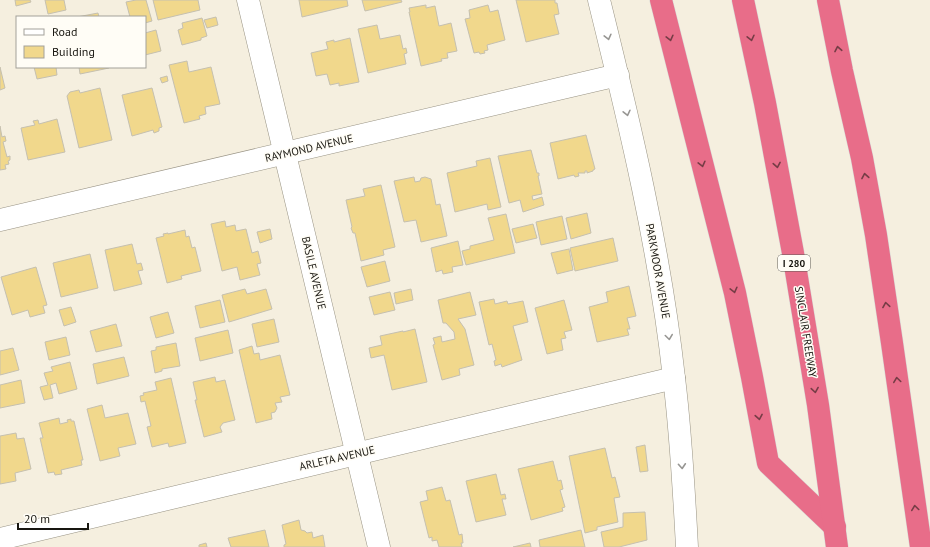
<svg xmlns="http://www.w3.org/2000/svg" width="930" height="547" viewBox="0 0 930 547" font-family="'PT Sans',sans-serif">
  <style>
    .building { fill: #f1d88c; stroke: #c5c0b0 }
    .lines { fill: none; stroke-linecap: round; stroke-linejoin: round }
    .minor-casing { stroke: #989384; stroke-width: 23 }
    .tertiary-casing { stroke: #989384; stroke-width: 23 }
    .motorway-casing { stroke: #d5d5d4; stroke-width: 23 }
    .minor { stroke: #fff; stroke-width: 22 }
    .tertiary { stroke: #fff; stroke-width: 22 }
    .motorway { stroke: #e86d89; stroke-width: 22 }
    .oneway { stroke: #979693 }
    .oneway2 { stroke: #763d46 }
    .labels { text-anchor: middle; stroke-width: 3; stroke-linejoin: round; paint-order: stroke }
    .shield { fill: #fffdf6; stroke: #5d5b55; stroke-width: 1 }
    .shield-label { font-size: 10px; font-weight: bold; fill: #181610 }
    .street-label { font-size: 11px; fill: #181610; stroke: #fffdf6 }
  </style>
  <rect width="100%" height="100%" fill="#f5efdf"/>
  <g class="building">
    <path d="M15,0H30L31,2L16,6Z"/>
    <path d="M45,0H64L66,10L48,14Z"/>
    <path d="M136,0H146L152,21L145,23V17H130L126,2Z"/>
    <path d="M153,0H198L200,10L158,20Z"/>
    <path d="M299,0H347L348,6L302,17Z"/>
    <path d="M362,0H401L402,2L365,11Z"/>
    <path d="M516,0H555V3H557L559,14L554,15L559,34L526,42Z"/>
    <path d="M426,5V8L435,6L439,26L451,23L457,51L447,53L448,58L441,59L442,61L421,66L409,12H410L409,8Z"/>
    <path d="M488,5L490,12L498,10L505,40L487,45L488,50L484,51L485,53L480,54L479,52L474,53L465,19L470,18L469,10Z"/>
    <path d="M98,13L99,17H77Z"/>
    <path d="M216,17L218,25L207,28L204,20Z"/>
    <path d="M202,18L207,36L201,38V40L182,45L178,30L183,28L182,23Z"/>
    <path d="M377,25L380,39L400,35L403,49L406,48L407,53L404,54L406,64L368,73L358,29Z"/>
    <path d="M156,30L161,51L145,55V33Z"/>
    <path d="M350,38L359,82L339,86V83L330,85L327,74L316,76L311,53L328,49L326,42L334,40V42Z"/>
    <path d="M187,61L189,72L211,67L220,104L205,107L206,114L199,116L200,119L184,123L169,65Z"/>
    <path d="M0,67L5,88L0,90Z"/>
    <path d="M34,67H56L57,75L37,79Z"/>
    <path d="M79,67H109V68L80,74Z"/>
    <path d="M167,76L168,81L162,83L160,78Z"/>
    <path d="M100,88L112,140L79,148L67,96L70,92L79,90L80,93Z"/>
    <path d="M152,88L162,127L159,128V131L154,133L153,130L132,136L122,95Z"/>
    <path d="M57,119L65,152L28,160L21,128L35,125L33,121L38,120L39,124Z"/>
    <path d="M0,126L2,137L5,136L6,141L3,142L7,157L10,156V160L8,161L9,164L5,165L6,169L0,170Z"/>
    <path d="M586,135L595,169L593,170V171L587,173V171H585V173H578L579,176L575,177L574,175L558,179L550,143Z"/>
    <path d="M531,150L537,173H539V176H538L542,194L532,196L533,200L542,197L544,205L523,212L520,200L509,203L498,156Z"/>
    <path d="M490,158L501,207L488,210L487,204L455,212L447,173L477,166L476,161Z"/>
    <path d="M414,177L415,182L420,181L421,178L425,177L431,179L436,205L440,204L447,236L421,242L416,220L404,222L394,181Z"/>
    <path d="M381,185L395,247L383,250L384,255L361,261L355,233H353L351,228L352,227L346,200L365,196L363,189Z"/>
    <path d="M587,213L591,233L571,239L566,218Z"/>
    <path d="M506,214L515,253L466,265L462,251L470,249V246L494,240L488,218Z"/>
    <path d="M562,216L567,239L541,245L536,222Z"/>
    <path d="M225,221L226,227L235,225L236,231L246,229L252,253L258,251L261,263L257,264L260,275L240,280L237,267L222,271L211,224Z"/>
    <path d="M533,224L537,238L516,243L512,229Z"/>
    <path d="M270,229L272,239L260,243L257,232Z"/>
    <path d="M185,230L186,237L189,236L192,248L195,247L201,271L181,276L182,279L167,283L156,238L164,236L163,234L168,233V234Z"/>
    <path d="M613,238L618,261L575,271L570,248Z"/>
    <path d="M458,241L463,265L452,267L453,272L443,274L442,270L436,272L431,248Z"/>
    <path d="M132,244L137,264L141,263L143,270L138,271L142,284L114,291L105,250Z"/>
    <path d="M569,249L573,270L557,274L551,253Z"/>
    <path d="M90,254L98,288L61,297L53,263Z"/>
    <path d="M385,261L390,281L367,287L361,267Z"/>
    <path d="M36,267L47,305L43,306L45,313L30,317L28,310L12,315L1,277Z"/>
    <path d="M629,286L636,316L627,318L630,329H627L629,335L597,342L589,307L608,302L606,292Z"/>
    <path d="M245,289L247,294L266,289L272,309L229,322L222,295Z"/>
    <path d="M411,289L413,300L396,304L394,293Z"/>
    <path d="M390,292L395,310L374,315L369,297Z"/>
    <path d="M470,292L476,315L458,319L465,329L474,365L459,369L460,375L442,380L433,345L435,344L433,338L441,336L442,342L455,339L454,332L446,323H443L438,300Z"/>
    <path d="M494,299L495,304L507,301L508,304L523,301L528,322L513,326L522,360L502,367L501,364L495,366L494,361L496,360L492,344L489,345L479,302Z"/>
    <path d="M220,300L225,322L200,328L195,306Z"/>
    <path d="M564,300L572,330L564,332L566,338L561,339L563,350L547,354L535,308Z"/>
    <path d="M71,307L76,322L64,326L59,310Z"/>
    <path d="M168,312L174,333L156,338L150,317Z"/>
    <path d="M274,319L279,342L257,347L252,324Z"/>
    <path d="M116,324L122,346L96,352L90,331Z"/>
    <path d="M415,329L427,382L392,390L384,355L371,358L369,348L382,345L380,336L403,331V332Z"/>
    <path d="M228,330L233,353L200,361L195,338Z"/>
    <path d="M66,337L70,355L49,360L45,342Z"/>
    <path d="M176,343L180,366L162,369V371L155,373L151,351L156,350V347Z"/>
    <path d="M252,346L254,354L259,353L260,360L280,355L290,395L280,397L282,402L275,403L277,408L275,412L271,413L272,419L256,423L239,350Z"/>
    <path d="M13,348L19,370L0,375V351Z"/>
    <path d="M124,357L129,376L97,384L93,364Z"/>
    <path d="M70,362L77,389L59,394L56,383L50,385L53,398L44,400L40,387L48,385L44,373L53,371L51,367Z"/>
    <path d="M215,377L216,382L225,380L235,420L223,423L220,427L222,432L204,437L195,400H197L193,382Z"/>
    <path d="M171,378L186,443L169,447L168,443L152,447L147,427L151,426L145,401L141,402L140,396L144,395L143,393L157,390L155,382Z"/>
    <path d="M21,380L25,403L0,408V385Z"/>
    <path d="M102,405L105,418L128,413L136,444L118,448L120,456L100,461L87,409Z"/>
    <path d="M59,418L60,424L68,422L67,420L71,419V421H74L83,460H81L82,465L61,470L62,474L55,475L54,472L48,473L40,438H43L39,423Z"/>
    <path d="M16,433L17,439L24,438L31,469L15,473L16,481L0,484V436Z"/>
    <path d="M645,445L648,471L640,472L636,447Z"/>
    <path d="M605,448L612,478L615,477L620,497L614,498L618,522L597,527V530L585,533L569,456Z"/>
    <path d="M553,461L558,481L561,480L563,489L560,490L565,507L562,508L563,511L531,520L518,469Z"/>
    <path d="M496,474L501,495L505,494L506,499H502L506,515L476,522L466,481Z"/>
    <path d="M442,487L446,501L450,500L459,535L462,534L463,543H461L462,547H439L437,540L432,541V537L429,538L420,502L428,500L426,491Z"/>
    <path d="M645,512L647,540L619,547H604L601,532L623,527V513Z"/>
    <path d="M299,520L301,530L305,531L307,533L312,532L313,538L323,535L325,547H284V545L286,544L282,525Z"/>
    <path d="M265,530L269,547H231L228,538Z"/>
    <path d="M581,530L585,547H540L539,540Z"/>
    <path d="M206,543L207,547H199V545Z"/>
    <path d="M530,543L531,547H513Z"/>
  </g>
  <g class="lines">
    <defs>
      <g id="minor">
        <path d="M248,0L379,547"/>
        <path d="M0,220L618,75"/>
        <path d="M0,539L674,378"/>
      </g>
      <path id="tertiary" d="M599,0C630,125 660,250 674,378C681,434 684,491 687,547"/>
      <g id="motorway">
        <path d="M661,0L735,293L752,377L768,463L835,527"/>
        <path d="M743,0L765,103L793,253L818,405L837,547"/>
        <path d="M828,0L842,71L862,158L876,235L892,343L921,547"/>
      </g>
    </defs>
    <use href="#minor" class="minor-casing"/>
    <use href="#tertiary" class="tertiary-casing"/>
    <use href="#motorway" class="motorway-casing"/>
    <use href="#minor" class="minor"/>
    <use href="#tertiary" class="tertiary"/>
    <use href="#motorway" class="motorway"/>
  </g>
  <defs><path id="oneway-chevron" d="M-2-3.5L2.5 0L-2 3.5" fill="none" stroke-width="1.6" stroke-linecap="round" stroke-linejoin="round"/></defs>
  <g class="oneway">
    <use href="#oneway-chevron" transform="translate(608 37) rotate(76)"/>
    <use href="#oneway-chevron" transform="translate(627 113) rotate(77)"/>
    <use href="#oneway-chevron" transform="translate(669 337) rotate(82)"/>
    <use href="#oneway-chevron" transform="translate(682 466) rotate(86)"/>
  </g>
  <g class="oneway2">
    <use href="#oneway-chevron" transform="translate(670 38) rotate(76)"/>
    <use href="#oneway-chevron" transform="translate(751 38) rotate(77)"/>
    <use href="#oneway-chevron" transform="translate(838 49) rotate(-101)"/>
    <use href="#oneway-chevron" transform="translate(702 164) rotate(76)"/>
    <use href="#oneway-chevron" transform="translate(777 165) rotate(80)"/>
    <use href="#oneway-chevron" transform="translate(865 176) rotate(-100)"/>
    <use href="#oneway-chevron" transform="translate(734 290) rotate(76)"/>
    <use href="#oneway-chevron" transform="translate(886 305) rotate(-99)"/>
    <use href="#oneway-chevron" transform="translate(897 380) rotate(-98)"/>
    <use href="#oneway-chevron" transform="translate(815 390) rotate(81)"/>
    <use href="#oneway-chevron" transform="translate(759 417) rotate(80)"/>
    <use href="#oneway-chevron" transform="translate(915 508) rotate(-98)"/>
  </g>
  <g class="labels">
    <rect class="shield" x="778" y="255" width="32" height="16" rx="3"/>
    <g class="shield-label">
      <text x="794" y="267">I 280</text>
    </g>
    <g class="street-label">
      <text transform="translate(309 148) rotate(-13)" y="4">RAYMOND AVENUE</text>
      <text transform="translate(658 271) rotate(80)" y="4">PARKMOOR AVENUE</text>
      <text transform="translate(314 273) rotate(77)" y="4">BASILE AVENUE</text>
      <text transform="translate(806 332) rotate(81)" y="4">SINCLAIR FREEWAY</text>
      <text transform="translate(337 458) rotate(-13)" y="4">ARLETA AVENUE</text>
    </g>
  </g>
  <rect x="16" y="16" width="130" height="52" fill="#fffdf6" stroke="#a3a19a"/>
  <rect x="24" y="29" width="20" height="6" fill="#ffffff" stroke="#a3a19a"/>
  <text x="52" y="36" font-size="12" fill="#181610">Road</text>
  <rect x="24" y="46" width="20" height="12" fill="#f1d88c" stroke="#a3a19a"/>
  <text x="52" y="56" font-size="12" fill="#181610">Building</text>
  <path d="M18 523v6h70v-6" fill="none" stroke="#181610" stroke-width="2"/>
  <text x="24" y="523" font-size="12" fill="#181610" stroke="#fffdf6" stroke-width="3" paint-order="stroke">20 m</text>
</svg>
